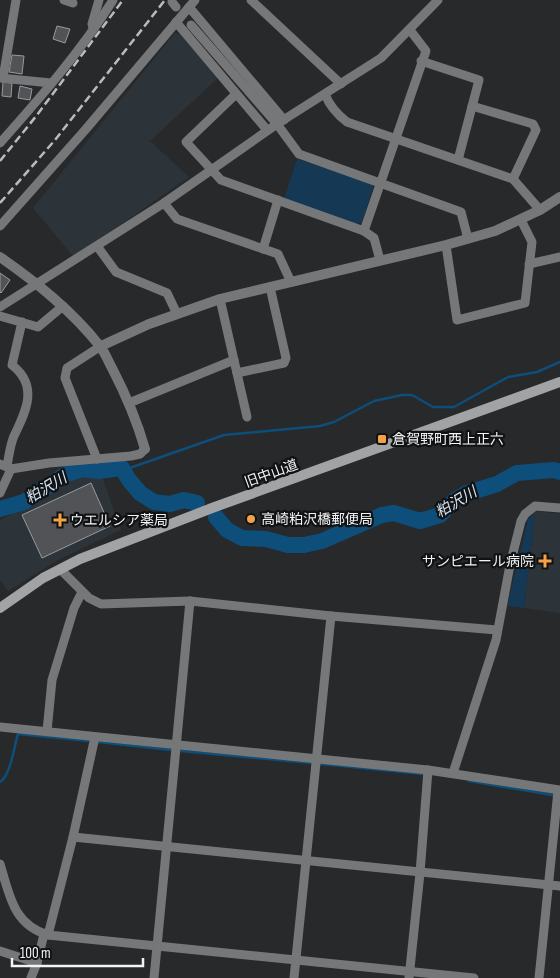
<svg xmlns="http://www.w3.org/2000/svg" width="560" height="978" viewBox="0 0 560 978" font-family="'Sofia Sans Condensed','Noto Sans JP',sans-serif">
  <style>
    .built { fill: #2c3339 }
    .green { fill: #153955 }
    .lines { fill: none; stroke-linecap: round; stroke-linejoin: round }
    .stream { stroke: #0d4e7b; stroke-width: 2.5 }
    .river { stroke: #0d4e7b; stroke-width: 16 }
    .building { fill: #515356; stroke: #989b9e }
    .minor { stroke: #757778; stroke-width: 9 }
    .tertiary { stroke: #757778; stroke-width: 10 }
    .secondary { stroke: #a1a3a5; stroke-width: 10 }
    .rail { stroke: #b9bbbc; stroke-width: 2.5; stroke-dasharray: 8 4; stroke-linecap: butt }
    .poi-dot { fill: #f5a246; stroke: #101213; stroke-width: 2 }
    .labels { text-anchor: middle; stroke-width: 4.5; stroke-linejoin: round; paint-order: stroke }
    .poi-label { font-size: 14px; fill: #f1f3f4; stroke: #101213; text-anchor: start }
    .street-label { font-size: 14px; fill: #f1f3f4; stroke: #101213 }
    .water-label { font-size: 15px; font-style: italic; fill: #d2e2f0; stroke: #101213 }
  </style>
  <rect width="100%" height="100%" fill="#27292b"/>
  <g class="built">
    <path d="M175,33L179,34L218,78L150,141L189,177L120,225L73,256L33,208Z"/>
    <path d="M83,474H101L121,530L58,560L8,591L0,580V520L20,510L67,479Z"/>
    <path d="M538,511L560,514V613L524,608L535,512Z"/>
  </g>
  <g class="green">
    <path d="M297,159L371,183L373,187L362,222L357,224L284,199Z"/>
    <path d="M535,512L524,608L507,606L528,520Z"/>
  </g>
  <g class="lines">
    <g class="stream">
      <path d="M124,470L224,435L320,426L334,422L374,401L402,395H412L433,407H454L508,377L537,372L560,362"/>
      <path d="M98,742L171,750"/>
      <path d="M181,751L311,763"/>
      <path d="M321,764L423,774"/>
      <path d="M469,781L552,795"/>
      <path d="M0,782C11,775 14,746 18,734L89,741"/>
    </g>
    <g class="river">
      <path d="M0,509L24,502L66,474L83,469L98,471L122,468L129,480L140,493L154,502L170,504L184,500L197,503"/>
      <path d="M216,517L227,530L242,538L266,539L288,545H304L322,541L382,515L394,513L420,521L440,515L455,500L465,494L497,484L517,473L554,470L560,472"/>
    </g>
  </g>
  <g class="building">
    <path d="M57,26L70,29L65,43L53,39Z"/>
    <path d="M12,55L24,56L22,74L9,72Z"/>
    <path d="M3,82L12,83L11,97L2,96Z"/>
    <path d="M20,86L32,89L30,100L18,98Z"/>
    <path d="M0,273L10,280L1,293L0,292Z"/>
    <path d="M91,483L110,526L42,558L22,515Z"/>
  </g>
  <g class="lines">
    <g class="minor">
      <path d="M64,0L73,3"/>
      <path d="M251,0L341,84"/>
      <path d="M172,2L176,7"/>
      <path d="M189,7L284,120"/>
      <path d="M176,22L267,130"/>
      <path d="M191,25L277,124L299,154L461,212L468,239"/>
      <path d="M93,28L92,24L99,0"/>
      <path d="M421,61L479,80L458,160"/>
      <path d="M0,78L51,83"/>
      <path d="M3,78L16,0"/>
      <path d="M236,94L186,142L221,180L364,231L374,238L380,260"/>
      <path d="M325,94C329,105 338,115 347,122L513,179L540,210"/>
      <path d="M472,106L533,124L536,130L513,179"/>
      <path d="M0,143C40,98 81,51 113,0"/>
      <path d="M164,203L177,219L278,254L291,282"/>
      <path d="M0,226L86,129L195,0"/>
      <path d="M364,231L426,51L410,30"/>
      <path d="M446,245L457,320L525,303L532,242L521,220"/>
      <path d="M97,246L116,272L167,293L177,314"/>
      <path d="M263,249L278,200"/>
      <path d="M529,264L560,257"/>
      <path d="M220,299L247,417"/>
      <path d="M0,307L164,203L277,124L381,58L438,0"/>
      <path d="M0,316L38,327L63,306"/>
      <path d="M237,373L284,363L286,358L270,287"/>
      <path d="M129,403L234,360"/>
      <path d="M97,459L65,378L67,368L101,346"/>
      <path d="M0,464L11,469L0,493"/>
      <path d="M7,466C9,456 10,445 14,436C26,411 39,386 12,365L22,322"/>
      <path d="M11,469L49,463L131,456L140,454L145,449"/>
      <path d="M60,569L89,598L101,604L190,601L331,616L497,630"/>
      <path d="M0,727L428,770L560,790"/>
      <path d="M47,731L52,680L74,608L82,592"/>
      <path d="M453,773L496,640L510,565L521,521L525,514L535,506L560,508"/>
      <path d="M73,837L560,886"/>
      <path d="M0,864C10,896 13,924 48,935L474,978"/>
      <path d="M48,935L73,837L95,737"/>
      <path d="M0,951L37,963"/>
      <path d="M31,978L37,963L44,934"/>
      <path d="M154,978L190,601"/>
      <path d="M294,978L331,616"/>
      <path d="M409,978L420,873L428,770"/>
      <path d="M539,978L558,791"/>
    </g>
    <g class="tertiary">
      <path d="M0,257C37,283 71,310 99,345C105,352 108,361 112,368C126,395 137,421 145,449"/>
      <path d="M101,346L149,324L220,299L446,245L495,231L540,210L560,197"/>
    </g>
    <path class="secondary" d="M0,608L43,578L80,559L212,508L560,382"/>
    <g class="rail">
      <path d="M0,161L37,115L123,0"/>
      <path d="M0,203L55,140L165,0"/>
    </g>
  </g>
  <g class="poi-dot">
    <rect x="377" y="434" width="10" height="10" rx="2.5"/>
    <circle cx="251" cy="519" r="5"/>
    <path d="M57.5 512.5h5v5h5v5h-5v5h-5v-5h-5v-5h5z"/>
    <path d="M542.5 553.5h5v5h5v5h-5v5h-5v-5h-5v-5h5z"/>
  </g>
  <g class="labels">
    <g class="poi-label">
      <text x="392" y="444">倉賀野町西上正六</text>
      <text x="261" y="524">高崎粕沢橋郵便局</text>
      <text x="70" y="525">ウエルシア薬局</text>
      <text x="534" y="566" text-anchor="end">サンピエール病院</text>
    </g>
    <g class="street-label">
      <text transform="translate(271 473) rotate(-20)" y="5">旧中山道</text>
    </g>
    <g class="water-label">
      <text transform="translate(46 488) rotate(-31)" y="5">粕沢川</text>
      <text transform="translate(456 502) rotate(-31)" y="5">粕沢川</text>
    </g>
  </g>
  <path d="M12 958v8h131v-8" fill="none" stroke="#f1f3f4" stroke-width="2.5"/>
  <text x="20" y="958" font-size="15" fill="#f1f3f4" stroke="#101213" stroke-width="4" paint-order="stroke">100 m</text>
</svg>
